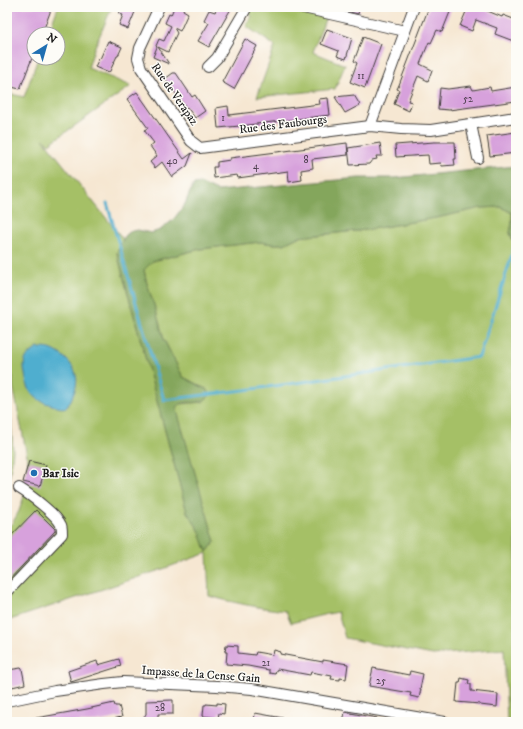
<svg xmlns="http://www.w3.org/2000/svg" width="523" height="729" viewBox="0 0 523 729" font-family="'IM FELL DW Pica',serif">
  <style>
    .green { fill: #a5c066; stroke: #606e41 }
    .forest { fill: #84a65b; stroke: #50613c }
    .water { fill: #50aecf; stroke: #366576 }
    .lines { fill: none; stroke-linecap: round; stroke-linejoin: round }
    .stream { stroke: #50aecf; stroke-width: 3 }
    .building { fill: #d7a1dc }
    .minor-casing { stroke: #3d3a37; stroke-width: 12 }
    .minor { stroke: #fff; stroke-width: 10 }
    .poi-dot { fill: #1f6fb2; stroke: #fdfcf7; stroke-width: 1.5 }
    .labels { text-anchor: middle; stroke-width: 3; stroke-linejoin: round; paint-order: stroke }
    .number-label { font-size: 10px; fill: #4b3d4c }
    .street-label { font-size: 12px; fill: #1c1c1c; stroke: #fdfcf7 }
    .poi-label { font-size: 12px; font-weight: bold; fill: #1c1c1c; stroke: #fdfcf7; text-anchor: start }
  </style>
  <rect width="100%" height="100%" fill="#fdfcf7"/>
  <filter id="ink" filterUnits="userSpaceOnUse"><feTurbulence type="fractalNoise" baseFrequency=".025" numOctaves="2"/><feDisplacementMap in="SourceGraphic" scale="8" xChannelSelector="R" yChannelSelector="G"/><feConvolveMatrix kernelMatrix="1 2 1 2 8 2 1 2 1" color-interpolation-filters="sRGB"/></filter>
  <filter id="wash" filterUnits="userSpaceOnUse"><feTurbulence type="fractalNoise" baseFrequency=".012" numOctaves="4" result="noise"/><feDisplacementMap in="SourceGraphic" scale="16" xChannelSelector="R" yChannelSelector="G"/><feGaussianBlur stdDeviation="0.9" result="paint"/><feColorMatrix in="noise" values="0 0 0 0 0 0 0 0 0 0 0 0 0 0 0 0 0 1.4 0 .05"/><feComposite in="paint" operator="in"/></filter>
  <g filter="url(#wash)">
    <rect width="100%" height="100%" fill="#f6e7d2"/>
    <g class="green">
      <path d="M58,7H112L94,49L88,68L131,86L49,144L43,139L123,239L117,253L187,512L199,530L207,552L215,542L177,412V406L180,404L203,402L208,390L183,377L164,340L156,311L147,284L144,270L153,261L200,249L260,242L273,244H284L298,237L366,230L441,217L481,208L501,207L512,213V223L510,233L513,241H516V722H507L504,649L433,655L345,638L338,612L323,615L291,623L286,611C259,608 234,603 209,596L207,553L163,569L7,621V528L13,522L19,511L25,493L24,487L28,461L13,386V376L7,378V93L24,97L38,58H58V34H48Z"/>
      <path d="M253,7H282L326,17L313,52L345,65L335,89L257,97L275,46L246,26L252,16L249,14Z"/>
      <path d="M7,416L11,420L13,451L10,475L7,483Z"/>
    </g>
    <path class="forest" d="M516,166V241H513L510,233L512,223V213L501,207L481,208L441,217L366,230L298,237L284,244H273L260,242L200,249L153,261L144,270L147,284L156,311L164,340L183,377L208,390L210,395C200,408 188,398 177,406V411L215,542L207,552L199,530L187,512L117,253L123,239L126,235L131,231L138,230L151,233L160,230L173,220L185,204L189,194L194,184L200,183L217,191L359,178H394Z"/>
    <path class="water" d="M38,348C42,348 46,348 50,349C60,352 74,364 76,375C79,385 72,399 67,407C61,409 57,407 52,405C35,401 27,391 25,374C24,369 23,363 26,358C28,354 34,351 38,348Z"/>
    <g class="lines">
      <path class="stream" d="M107,203L164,400L260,388L479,357L513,252L516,239"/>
    </g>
    <g id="blocks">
      <g class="building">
        <path d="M7,7H52L42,34H34V53L20,89L7,86Z"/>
        <path d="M122,7H137L128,29L119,25L123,15L119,14Z"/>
        <path d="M174,7H184L183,10L188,13L180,31L174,28L177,33L168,52L158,47L169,64L153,57L157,47L156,46L159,39L164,41L171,26L165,23L169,14L171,15Z"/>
        <path d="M218,7H232L209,47L198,41L209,23L204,20L209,10L215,12Z"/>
        <path d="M338,7H360L358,14L337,9Z"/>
        <path d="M429,7H452L442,32L437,30L431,43L429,42L420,64L432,70L428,81L418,76L408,101L412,102L409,111L394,104L399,90L397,89L399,85Z"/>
        <path d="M468,7H478L502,17L503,15L516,20V42L495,34L497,28L476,20L472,31L460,26Z"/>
        <path d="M327,29L352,38L346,59L337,56L339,51L321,44Z"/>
        <path d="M363,37L381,44L365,88L350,82L357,63L354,61Z"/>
        <path d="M245,39L257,46L234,89L222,82Z"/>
        <path d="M108,41L122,47L118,56H117L109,73L95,67L99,58L100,59Z"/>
        <path d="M173,73H176L192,97L195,95L205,111L195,118L187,107L186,108L165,79Z"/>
        <path d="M471,86L473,90L490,87L491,91L516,87V101L449,110L438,109L440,88L448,89Z"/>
        <path d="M137,92L184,159L192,153L187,166L172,177L162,162L155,168L150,162L157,156L150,146L154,143L144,130L148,128L127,99Z"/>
        <path d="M354,95L360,105L345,113L335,97Z"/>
        <path d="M328,98L330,115L240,126L218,128L216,108L228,106L229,115L320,104L319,99Z"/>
        <path d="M516,132V153L490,156L487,136Z"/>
        <path d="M434,142H455L456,159H454L455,165L442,166L441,163L429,164L428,155L396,157L395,145Z"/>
        <path d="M347,143L348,155L312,159L313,168L301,170L302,180L289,182L288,171L238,178L237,175L214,178L213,167H217V162L230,160V158Z"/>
        <path d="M380,143L382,156H376L377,159L372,160L369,164L350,165L348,148Z"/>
        <path d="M29,461L46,465L40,486L23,482Z"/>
        <path d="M36,510L55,529V531L7,582V540Z"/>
        <path d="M226,645L238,646V653L255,655L256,652L273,655L274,650L281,652L280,654L323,662V660L348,664L346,679L340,678V680L331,679L332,676L311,672L310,675L277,669V670H276L275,674L269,673V670L248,666L226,664L227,652H225Z"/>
        <path d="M119,659L121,666L71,682L68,671L97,661L98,665Z"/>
        <path d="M21,668L22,669L25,684L12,687L8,670Z"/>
        <path d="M373,668L409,675L410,671L423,674L420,689H421L419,698L410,696L411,693L369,686Z"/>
        <path d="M461,678L469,680L468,684H471V691L498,694L497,707L480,705V704L456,702L458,683H460Z"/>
        <path d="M173,700V714H158V719L142,720L146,714V701Z"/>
        <path d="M114,703L115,706H119L122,717L97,722H36V718L87,709Z"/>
        <path d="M217,703L225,704L224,714L219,713L218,718L203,716L204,705H206V704L217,705Z"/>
        <path d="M345,712L377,718V722H343Z"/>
        <path d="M255,713L283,718V722H254Z"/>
      </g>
    </g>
  </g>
  <g filter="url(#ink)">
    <use href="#blocks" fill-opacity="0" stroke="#3d3a37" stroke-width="1"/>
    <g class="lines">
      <defs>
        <g id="minor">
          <path d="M159,7L140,48L138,58L141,68L191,141L200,148L370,126L401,129L431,130L516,117"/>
          <path d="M299,7L405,31"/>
          <path d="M208,67L217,58L247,7"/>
          <path d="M471,124L478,158"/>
          <path d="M370,126L414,7"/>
          <path d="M7,592L62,534C62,531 62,527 61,525C57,515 29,494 19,488"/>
          <path d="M7,701L55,691L104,684L123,682L217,686L252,689L445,722"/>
        </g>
      </defs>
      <use href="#minor" class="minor-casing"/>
      <use href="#minor" class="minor"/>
    </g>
  </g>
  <circle class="poi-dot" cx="34" cy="473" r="4"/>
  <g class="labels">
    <g class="number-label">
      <text x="361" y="79">11</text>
      <text x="468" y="102">52</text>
      <text x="223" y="121">1</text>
      <text x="306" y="163">8</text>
      <text x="172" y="164">40</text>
      <text x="256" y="169">4</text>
      <text x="266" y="666">21</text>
      <text x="381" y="684">25</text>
      <text x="160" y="711">28</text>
    </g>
    <g class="street-label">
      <text transform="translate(175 94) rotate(55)" y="4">Rue de Verapaz</text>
      <text transform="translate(283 124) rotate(-7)" y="4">Rue des Faubourgs</text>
      <text transform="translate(201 674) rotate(4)" y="4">Impasse de la Cense Gain</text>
    </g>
    <g class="poi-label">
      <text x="42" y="477">Bar Isic</text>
    </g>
  </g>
  <rect width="523" height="729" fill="none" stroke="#fdfcf7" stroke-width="24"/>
  <g transform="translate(46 46) rotate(37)"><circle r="19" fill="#fdfcf7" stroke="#a3a29f"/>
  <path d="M0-3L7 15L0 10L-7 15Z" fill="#1f6fb2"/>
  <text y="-6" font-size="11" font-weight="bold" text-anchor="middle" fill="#1c1c1c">N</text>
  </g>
</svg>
